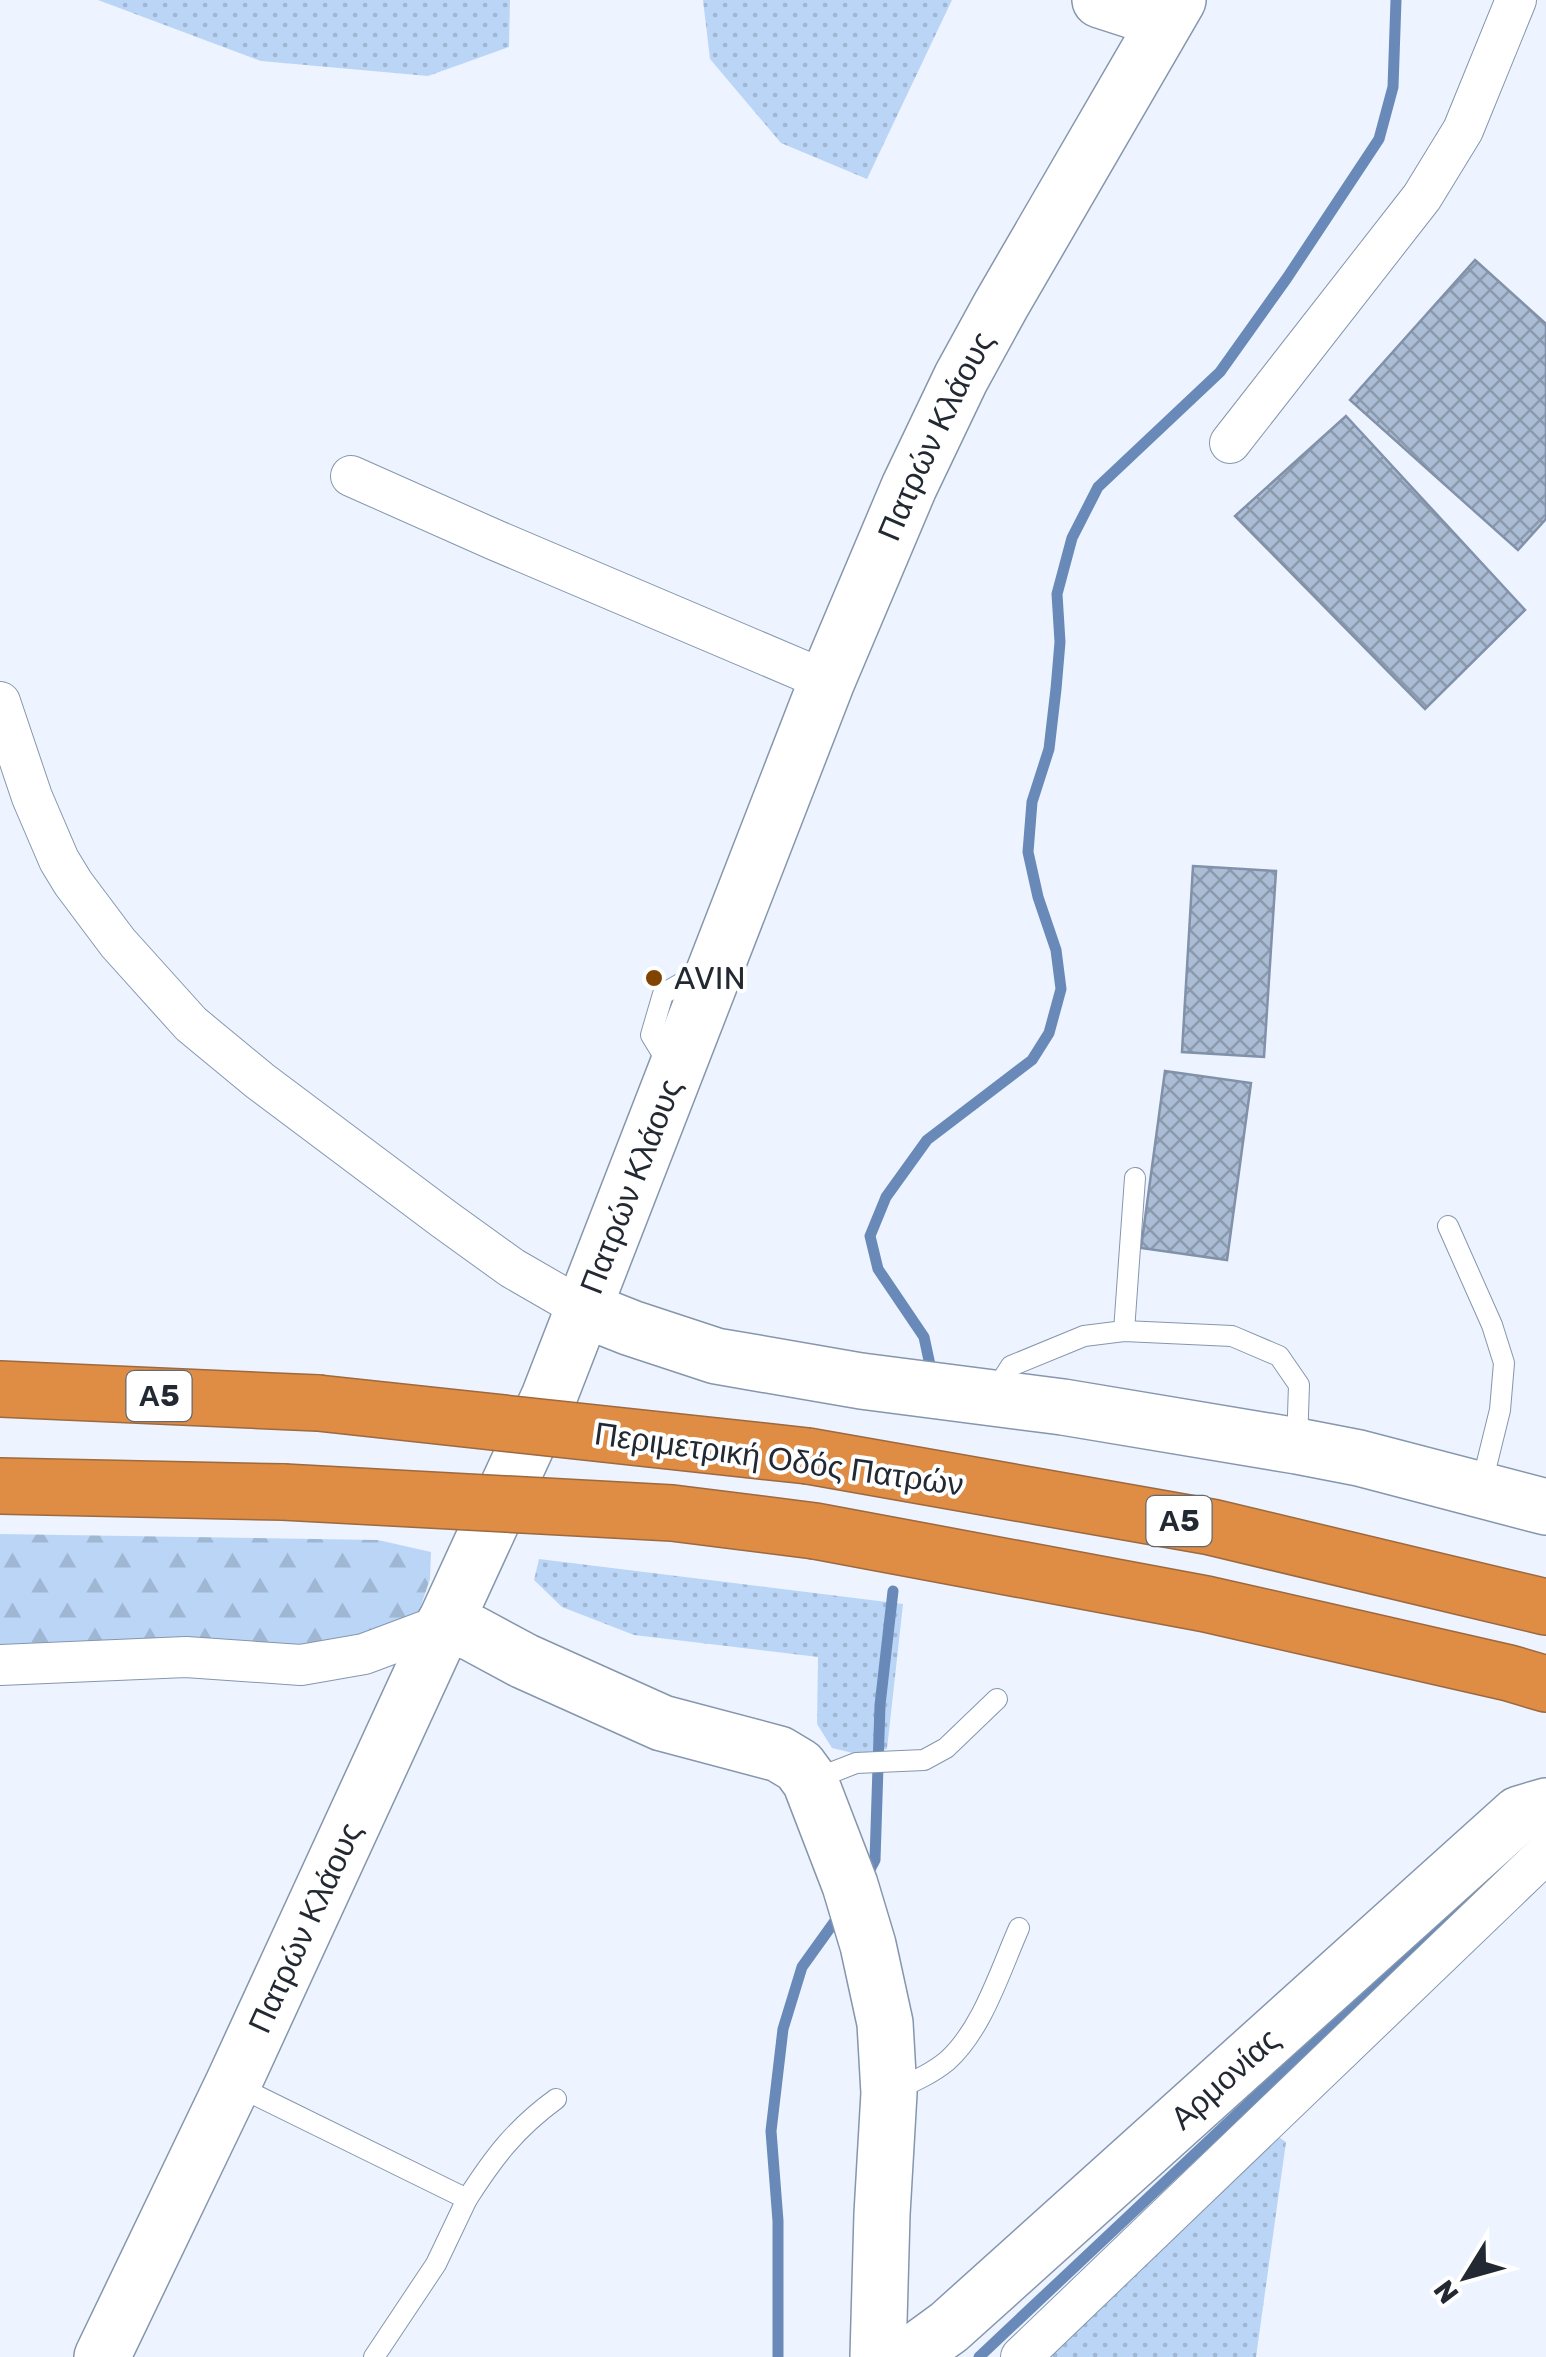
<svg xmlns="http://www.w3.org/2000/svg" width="1546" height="2357" viewBox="0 0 1546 2357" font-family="Rubik,sans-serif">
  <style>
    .grass { fill: url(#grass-dots) }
    .forest { fill: url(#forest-firs) }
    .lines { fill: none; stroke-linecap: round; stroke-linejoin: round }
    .stream { stroke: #698ab8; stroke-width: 11 }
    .building { fill: url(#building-cross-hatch); stroke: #8091a9; stroke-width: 2.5 }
    .lane-casing { stroke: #8596ad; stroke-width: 22 }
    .street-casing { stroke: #8596ad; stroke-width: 42 }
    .secondary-casing { stroke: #8596ad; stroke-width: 58 }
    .highway-casing { stroke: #9d693e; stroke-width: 58 }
    .lane { stroke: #fff; stroke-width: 20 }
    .street { stroke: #fff; stroke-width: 40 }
    .secondary { stroke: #fff; stroke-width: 55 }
    .highway { stroke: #df8c45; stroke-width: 55 }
    .highway-bridge-casing { stroke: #9d693e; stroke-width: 58; stroke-linecap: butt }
    .highway-bridge { stroke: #df8c45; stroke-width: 55 }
    .poi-dot { fill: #814400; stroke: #fff; stroke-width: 4 }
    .labels { text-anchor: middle; stroke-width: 8; stroke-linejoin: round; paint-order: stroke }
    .shield { fill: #fff; stroke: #646970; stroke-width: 2.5 }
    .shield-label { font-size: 30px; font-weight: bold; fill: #222932 }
    .street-label { font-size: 32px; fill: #222932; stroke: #fff }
    .poi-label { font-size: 32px; fill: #222932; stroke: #fff; text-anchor: start }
  </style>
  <defs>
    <pattern id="grass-dots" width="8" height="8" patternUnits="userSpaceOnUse" patternTransform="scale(2.5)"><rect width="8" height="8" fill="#bbd5f7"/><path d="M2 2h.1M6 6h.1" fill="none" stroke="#a0b7d4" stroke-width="1.8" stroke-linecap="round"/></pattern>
    <pattern id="forest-firs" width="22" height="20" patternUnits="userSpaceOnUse" patternTransform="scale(2.5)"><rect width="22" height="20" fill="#bbd5f7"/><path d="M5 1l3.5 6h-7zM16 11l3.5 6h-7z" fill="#a0b7d4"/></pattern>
    <pattern id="building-cross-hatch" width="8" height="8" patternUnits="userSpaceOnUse" patternTransform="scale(2.5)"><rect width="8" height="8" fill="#abbcd5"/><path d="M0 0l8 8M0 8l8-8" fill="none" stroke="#8b99ad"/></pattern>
  </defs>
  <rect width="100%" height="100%" fill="#edf4ff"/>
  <g class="grass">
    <path d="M98,0H510L509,47L428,76L261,61Z"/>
    <path d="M703,0H952L867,179L781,143L710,59Z"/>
    <path d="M539,1559L903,1604L887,1749L857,1754L832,1748L817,1724L818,1657L634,1635L562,1607L534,1580Z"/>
    <path d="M1277,2136L1286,2142L1256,2357H1048Z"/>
  </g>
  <path class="forest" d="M0,1534L378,1540L431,1552L430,1579L415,1623L310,1648L0,1649Z"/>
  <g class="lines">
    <g class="stream">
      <path d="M930,1365L924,1337L878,1269L870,1236L886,1197L927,1140L1032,1060L1049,1033L1061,989L1056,950L1038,897L1028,852L1032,802L1049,749L1056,689L1060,642L1057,594L1072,538L1098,487L1220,372L1287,278L1379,139L1393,87L1396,0"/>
      <path d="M865,1879L875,1860L880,1705L893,1591"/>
      <path d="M778,2357V2221L771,2131L783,2029L802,1967L840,1914"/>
      <path d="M979,2357L1472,1893"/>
    </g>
  </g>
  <g class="building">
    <path d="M1475,260L1546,324V519L1518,550L1350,400Z"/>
    <path d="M1346,416L1525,610L1425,709L1235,516Z"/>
    <path d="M1193,866L1276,871L1264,1057L1182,1052Z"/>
    <path d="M1165,1071L1251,1083L1227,1260L1141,1248Z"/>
  </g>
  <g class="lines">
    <defs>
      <g id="lane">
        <path d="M671,1068L651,1035L663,994L701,972"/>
        <path d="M1448,1226L1492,1325L1504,1363L1500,1410L1481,1487"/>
        <path d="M1124,1331L1135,1178"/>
        <path d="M993,1394L1011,1366L1084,1336L1124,1331L1232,1336L1279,1356L1299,1385L1297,1444"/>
        <path d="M810,1781L856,1763L924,1760L946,1748L997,1699"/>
        <path d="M235,2085L467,2199L436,2264L374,2357"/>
        <path d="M891,2092C910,2083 930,2075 947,2061C982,2030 1000,1971 1019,1928"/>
        <path d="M467,2199C494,2157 515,2129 556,2099"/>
      </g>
      <g id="street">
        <path d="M1230,443L1422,197L1463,130L1516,0"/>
        <path d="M351,476L495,540L827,681"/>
        <path d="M0,702L32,797L59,860L73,883L118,943L191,1024L260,1081L444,1219L512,1268L583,1309"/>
        <path d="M0,1665L186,1657L301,1665L364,1654L444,1624"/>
        <path d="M1021,2357L1546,1853"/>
      </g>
      <g id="secondary">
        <path d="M1100,0L1165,21"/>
        <path d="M583,1309L631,1328L716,1356L861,1381L1063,1407L1297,1446L1359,1458L1546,1507"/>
        <path d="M444,1624L472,1633L524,1661L662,1723L779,1754L799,1766L810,1781L850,1885L868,1945L885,2023L889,2093L882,2214L878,2357"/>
        <path id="s1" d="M102,2357L233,2084L549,1397L827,681L909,487L961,378L1001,305L1178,0"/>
        <path id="s2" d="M908,2357L949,2327L1519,1814L1546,1806"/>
      </g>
      <g id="highway">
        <path d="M0,1389L318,1403"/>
        <path d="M808,1456L1211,1527L1546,1607"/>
        <path d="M0,1486L283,1492"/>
        <path d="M815,1531L1206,1604L1509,1673L1546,1684"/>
      </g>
    </defs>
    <use href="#lane" class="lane-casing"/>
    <use href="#street" class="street-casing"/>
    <use href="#secondary" class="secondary-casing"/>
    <use href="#highway" class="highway-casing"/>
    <use href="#lane" class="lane"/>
    <use href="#street" class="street"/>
    <use href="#secondary" class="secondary"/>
    <use href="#highway" class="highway"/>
    <defs>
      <g id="highway-bridge">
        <path d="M318,1403L808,1456"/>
        <path d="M283,1492L672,1513L815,1531"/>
      </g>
    </defs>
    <use href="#highway-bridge" class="highway-bridge-casing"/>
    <use href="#highway-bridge" class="highway-bridge"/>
  </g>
  <circle class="poi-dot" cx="654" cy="978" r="10"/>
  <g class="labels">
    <g class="shield">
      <rect x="126.5" y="1371" width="65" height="50" rx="8"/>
      <rect x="1146.5" y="1496" width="65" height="50" rx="8"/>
    </g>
    <g class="shield-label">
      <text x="159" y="1406">Α5</text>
      <text x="1179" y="1531">Α5</text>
    </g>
    <g class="street-label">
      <text dy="11" stroke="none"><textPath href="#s1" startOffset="2095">Πατρών Κλάους</textPath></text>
      <text dy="11" stroke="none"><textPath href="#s1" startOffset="1285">Πατρών Κλάους</textPath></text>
      <text transform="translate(779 1459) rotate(8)" y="11">Περιμετρική Οδός Πατρών</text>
      <text dy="11" stroke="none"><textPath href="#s1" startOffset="475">Πατρών Κλάους</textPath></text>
      <text dy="11" stroke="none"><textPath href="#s2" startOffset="422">Αρμονίας</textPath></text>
    </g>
    <g class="poi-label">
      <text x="674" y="989">AVIN</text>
    </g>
  </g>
  <g transform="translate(1466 2277) rotate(233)" stroke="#ffffff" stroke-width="8" paint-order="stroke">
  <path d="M0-8L18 38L0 25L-18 38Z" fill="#222932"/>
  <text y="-15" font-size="28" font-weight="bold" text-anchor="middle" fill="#222932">N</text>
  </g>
</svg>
